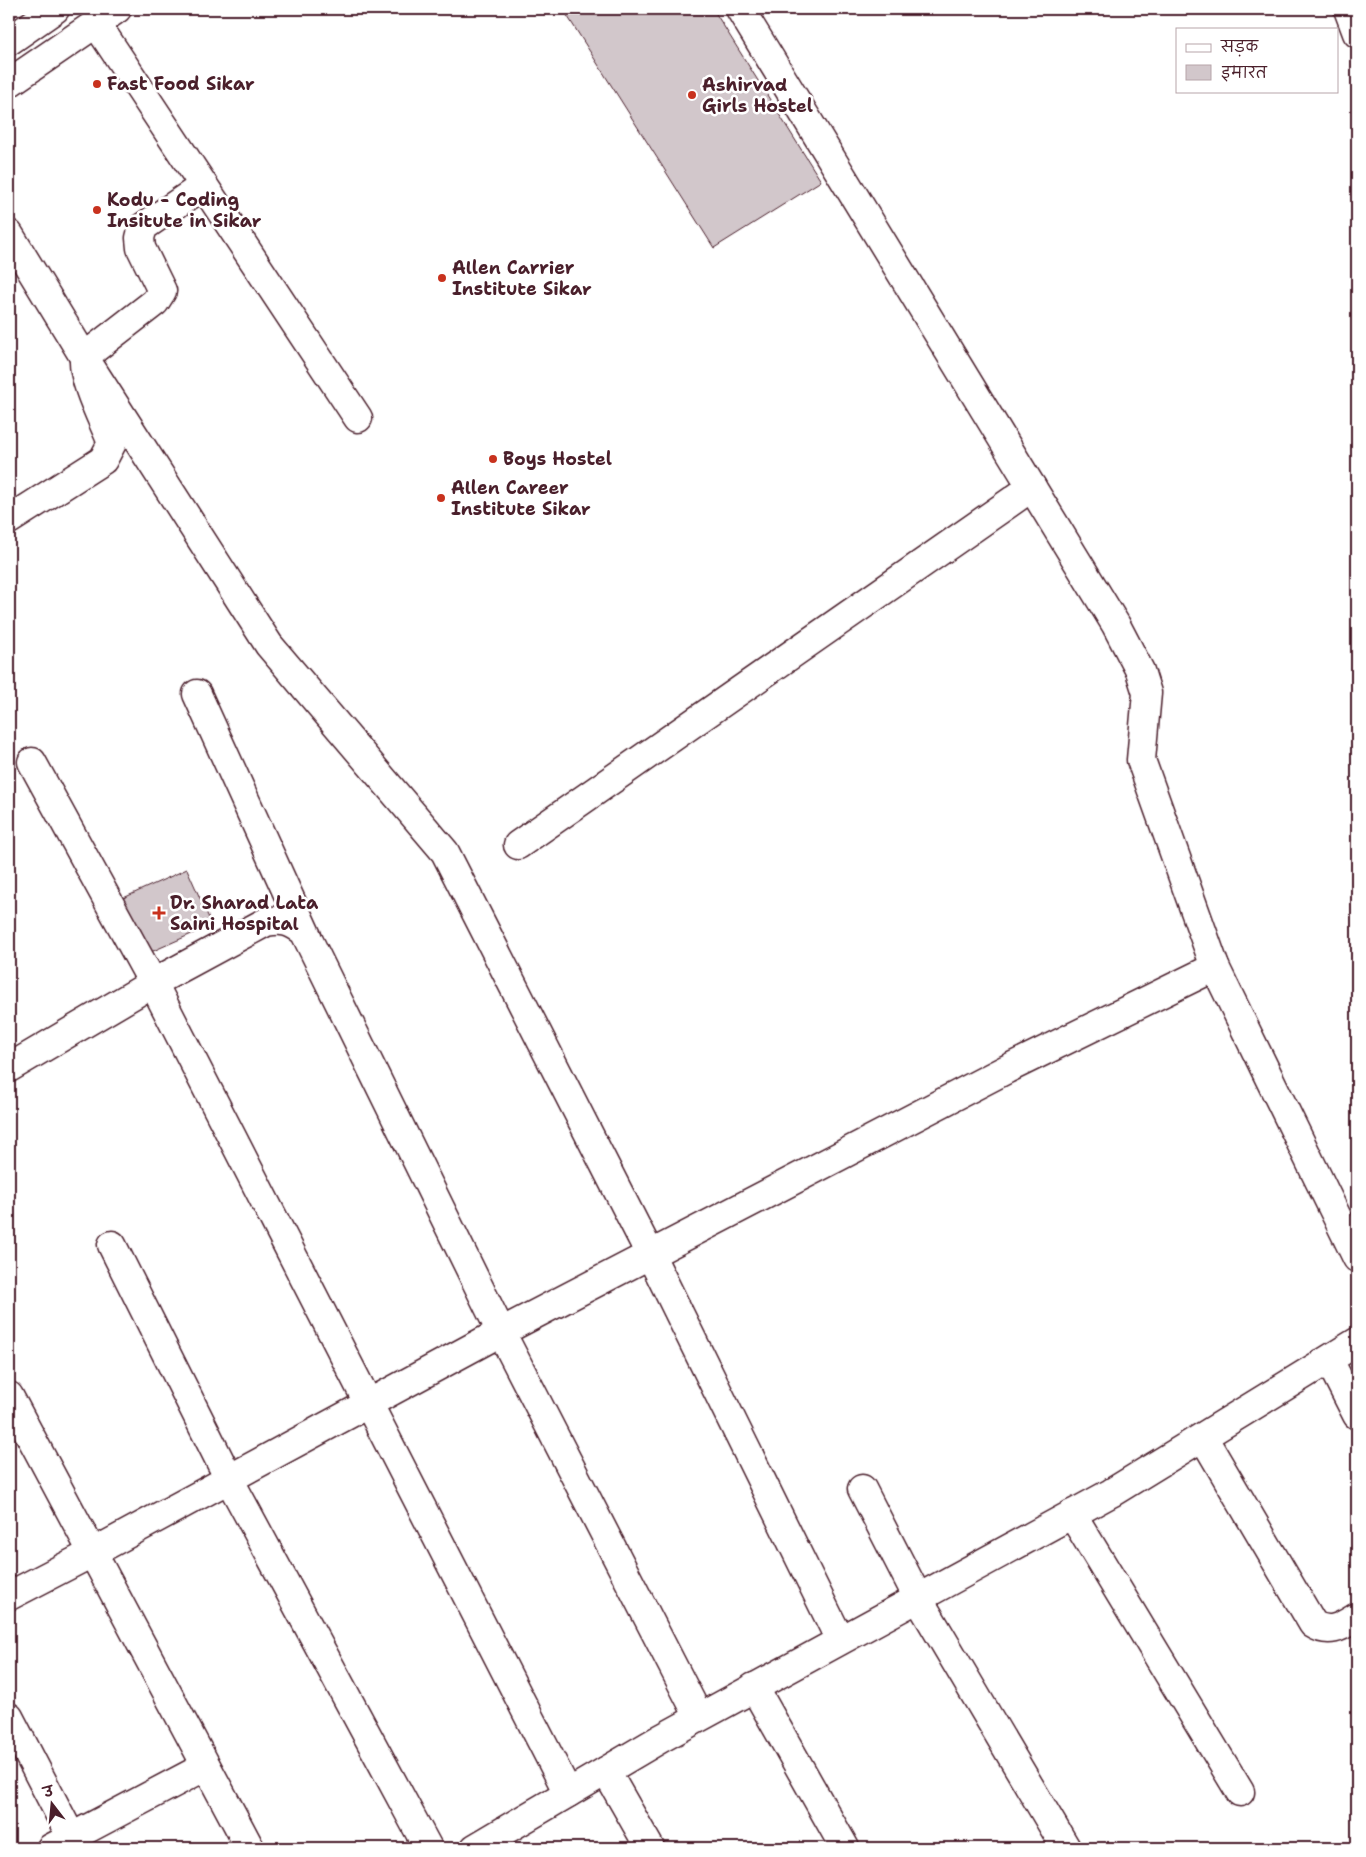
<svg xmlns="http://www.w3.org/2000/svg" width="1366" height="1857" viewBox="0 0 1366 1857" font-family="'Shantell Sans','Playpen Sans Deva',sans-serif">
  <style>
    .building { fill: #d2c7cb; stroke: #4a1f2b }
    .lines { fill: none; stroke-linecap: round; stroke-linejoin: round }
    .minor-casing { stroke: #4a1f2b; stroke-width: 31 }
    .major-casing { stroke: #4a1f2b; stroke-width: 31 }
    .minor { stroke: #fff; stroke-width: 28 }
    .major { stroke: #fff; stroke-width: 28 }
    .poi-dot { fill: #c8321e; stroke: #fff; stroke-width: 2 }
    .labels { text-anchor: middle; stroke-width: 5; stroke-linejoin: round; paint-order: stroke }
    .poi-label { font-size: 18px; font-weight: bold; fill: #4a1f2b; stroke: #fff; text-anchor: start }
  </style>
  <rect width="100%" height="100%" fill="#fff"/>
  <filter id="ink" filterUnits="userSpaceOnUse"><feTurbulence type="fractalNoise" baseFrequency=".02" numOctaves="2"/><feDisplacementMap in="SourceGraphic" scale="10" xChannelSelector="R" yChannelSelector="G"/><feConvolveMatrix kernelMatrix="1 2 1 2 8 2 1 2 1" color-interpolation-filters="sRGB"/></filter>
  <g filter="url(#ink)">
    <g class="building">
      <path d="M563,9H713L821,181L714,248Z"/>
      <path d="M187,869L212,925L144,955L119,900Z"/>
    </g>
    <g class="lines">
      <defs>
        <g id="minor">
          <path d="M740,9L1116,625L1140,671L1147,693L1141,760L1215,967L1357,1258"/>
          <path d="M96,23L358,418"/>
          <path d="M9,234L84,357L269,645L445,852L650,1254L840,1640"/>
          <path d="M9,520L103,460L112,443C103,420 82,381 84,357L155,302L162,291L141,248L140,238L143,227L203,186"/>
          <path d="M197,694L307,936"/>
          <path d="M32,762L153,983L568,1793"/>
          <path d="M518,845L1032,487"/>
          <path d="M9,1068L153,983L266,922C284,919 289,921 304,931L501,1332L699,1717"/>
          <path d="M112,1245L229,1479L428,1848"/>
          <path d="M1329,1360L1357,1415"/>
          <path d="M9,1396L250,1848"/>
          <path d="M1203,1437L1313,1624C1330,1635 1342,1626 1357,1617"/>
          <path d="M862,1489L918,1598L1066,1848"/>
          <path d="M1072,1514L1240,1792"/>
          <path d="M9,1596L92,1553L501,1332L1007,1069L1215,967"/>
          <path d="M754,1687L845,1848"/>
          <path d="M9,1717L77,1848"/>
          <path d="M606,1771L650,1848"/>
          <path d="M51,1848L206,1766"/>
          <path d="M475,1848L660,1739L1111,1493L1357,1342"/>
        </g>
        <g id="major">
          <path d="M1348,9L1357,33"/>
          <path d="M9,41L55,9"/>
          <path d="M9,83L117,9"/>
        </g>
      </defs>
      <use href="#minor" class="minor-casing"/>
      <use href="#major" class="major-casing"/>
      <use href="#minor" class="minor"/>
      <use href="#major" class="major"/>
    </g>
  </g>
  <g class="poi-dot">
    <circle cx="97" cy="84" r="5"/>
    <circle cx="692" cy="95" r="5"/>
    <circle cx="97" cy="210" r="5"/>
    <circle cx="442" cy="278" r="5"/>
    <circle cx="493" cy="459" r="5"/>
    <circle cx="441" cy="498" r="5"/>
    <path d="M156.5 905.5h5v5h5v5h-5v5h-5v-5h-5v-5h5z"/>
  </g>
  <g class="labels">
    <g class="poi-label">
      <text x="107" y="90">Fast Food Sikar</text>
      <text x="702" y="91">Ashirvad<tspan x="702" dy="21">Girls Hostel</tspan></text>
      <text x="107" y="206">Kodu - Coding<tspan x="107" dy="21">Insitute in Sikar</tspan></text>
      <text x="452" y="274">Allen Carrier<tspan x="452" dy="21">Institute Sikar</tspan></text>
      <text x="503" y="465">Boys Hostel</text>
      <text x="451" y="494">Allen Career<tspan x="451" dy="21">Institute Sikar</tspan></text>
      <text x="170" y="909">Dr. Sharad Lata<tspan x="170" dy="21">Saini Hospital</tspan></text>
    </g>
  </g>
  <rect width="1366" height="1857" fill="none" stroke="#fff" stroke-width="30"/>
  <rect x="15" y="15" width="1336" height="1827" fill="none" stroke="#4a1f2b" stroke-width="2" filter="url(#ink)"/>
  <rect x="1176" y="28" width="162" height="65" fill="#ffffff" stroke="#b7a5aa"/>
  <rect x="1186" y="44" width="25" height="8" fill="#ffffff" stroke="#b7a5aa"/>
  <text x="1221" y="52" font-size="15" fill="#4a1f2b">सड़क</text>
  <rect x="1186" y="65" width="25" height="15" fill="#d2c7cb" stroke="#b7a5aa"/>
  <text x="1221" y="78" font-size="15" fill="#4a1f2b">इमारत</text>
  <g transform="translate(52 1804) rotate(344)" stroke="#ffffff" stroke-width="4" paint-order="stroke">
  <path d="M0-4L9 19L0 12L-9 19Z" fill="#4a1f2b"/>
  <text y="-8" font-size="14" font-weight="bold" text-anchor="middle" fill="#4a1f2b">उ</text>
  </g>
</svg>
